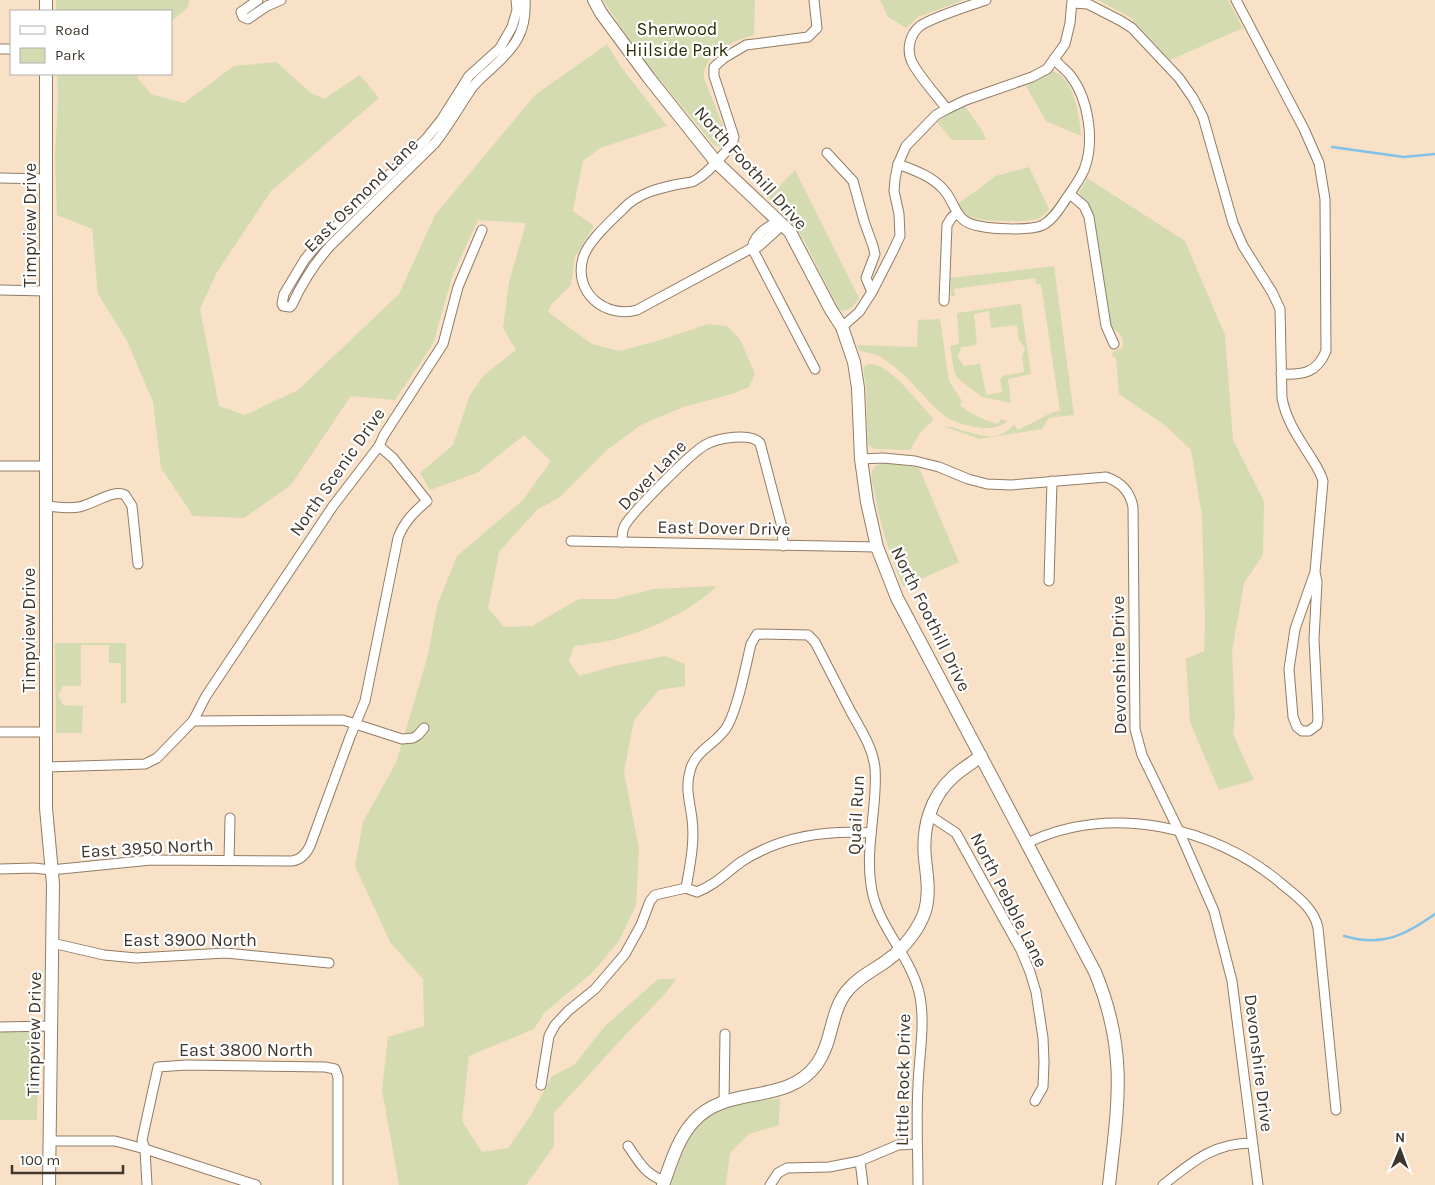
<svg xmlns="http://www.w3.org/2000/svg" width="1435" height="1185" viewBox="0 0 1435 1185" font-family="Karla,sans-serif">
  <style>
    .green { fill: #d4dbb1; fill-rule: evenodd }
    .lines { fill: none; stroke-linecap: round; stroke-linejoin: round }
    .stream { stroke: #81c1e5; stroke-width: 2.5 }
    .street-casing { stroke: #917c64; stroke-width: 11 }
    .secondary-casing { stroke: #917c64; stroke-width: 14 }
    .street { stroke: #fff; stroke-width: 9 }
    .secondary { stroke: #fff; stroke-width: 12 }
    .labels { text-anchor: middle; stroke-width: 4.5; stroke-linejoin: round; paint-order: stroke }
    .park-label { font-size: 18px; fill: #2a2d00; stroke: #fff }
    .street-label { font-size: 18px; fill: #3f362c; stroke: #fff }
  </style>
  <rect width="100%" height="100%" fill="#f9e1c7"/>
  <g class="green">
    <path d="M56,0H189L188,7L171,22V11H56Z"/>
    <path d="M603,0H755L754,35C734,41 703,53 704,78L727,136L726,140L720,146L714,145L641,57Z"/>
    <path d="M880,0H964L918,17L906,28L888,17Z"/>
    <path d="M1098,0H1228L1243,28L1170,60L1131,18Z"/>
    <path d="M607,44L622,68L667,126L600,148L583,161L573,211L594,226L575,257L571,285L551,305L548,312L592,344L619,351L654,342L708,324L727,326L740,339L755,374L749,387L732,394L683,407L641,425L607,450L560,497L537,510L499,552L488,608L504,627L532,626L579,599H615L653,589L717,586C692,610 656,627 623,637C608,642 590,644 574,646L569,661L579,676L614,666L665,656L685,664V686L659,690L634,720L624,772L639,849L636,905L619,941L593,972L544,1013L534,1029L469,1056L462,1121L482,1152L508,1148L531,1115L552,1076L574,1065L605,1026L658,979H676L664,995L629,1031L554,1113V1146L526,1185H399L382,1090L388,1037L424,1026L423,979L390,942L355,866L363,822L396,763L428,655L437,606L457,556L523,500L551,461L524,435L477,473L430,490L420,473L453,445L470,395L484,375L516,350L503,328L509,282L526,223L478,220L453,274L433,344L395,400L351,396L291,485L244,518L193,516L161,468L153,402L127,341L98,294L92,229L57,215L55,158L58,98L57,74H138L137,77L151,94L184,103L234,66L276,62L311,93L324,99L360,75L379,98L271,191L217,272L200,309L219,406L245,415L298,390L399,294L435,215L535,95Z"/>
    <path d="M1049,71C1073,71 1080,117 1081,136L1046,121L1026,86L1038,80Z"/>
    <path d="M965,106L983,132L986,140H952L937,122L952,111Z"/>
    <path d="M1029,167L1049,209C1046,214 1042,217 1037,219C1026,223 977,222 967,215C962,212 961,208 959,203L996,176Z"/>
    <path d="M795,170L859,298C853,306 850,312 839,310L804,240L768,197Z"/>
    <path d="M1087,178L1185,241L1225,335L1233,440L1264,501L1263,555L1244,583L1232,652L1235,718L1233,734L1254,780L1219,790L1190,722L1186,659L1204,651L1205,621L1202,516L1191,450L1166,426L1119,394L1116,358L1112,356L1113,352L1122,348C1126,333 1115,333 1109,323L1092,215L1089,204L1079,193Z"/>
    <path d="M1054,266L1074,415L1049,418L1042,429L979,439L943,426C966,428 996,449 1014,424L1018,430L1053,412L1060,411L1041,284H1036L1035,278L954,289L955,296H951L950,278Z"/>
    <path d="M1019,304L1021,305L1031,374L1008,379L1011,403L982,397L957,378L954,370L950,346L959,344L957,313ZM989,311L991,328L1017,325L1019,340L1025,348L1022,357L1024,372L1002,376V378H1000L1002,392L986,395L980,364L964,366L958,357L961,347L977,345L974,314Z"/>
    <path d="M940,319L949,381L962,401L960,405C972,415 984,420 998,424L1001,419L1007,421C995,435 957,425 945,416C923,399 909,375 885,360C878,354 869,353 860,351L857,345L917,347L918,320Z"/>
    <path d="M869,364C890,363 918,403 933,418V420L920,433L910,450L875,449L871,447L868,443L866,388L863,367Z"/>
    <path d="M884,463H896L919,468L959,562L903,587C891,556 880,527 875,494C873,487 870,478 872,471C874,465 879,464 884,463Z"/>
    <path d="M55,643H126V703H121V663H109V645H81V686H63L58,695L63,705L83,706L82,733H56Z"/>
    <path d="M38,1028L37,1120H0V1029Z"/>
    <path d="M780,1098L779,1125L749,1134L730,1153L726,1185H671C678,1165 689,1128 708,1117C729,1104 756,1102 780,1098Z"/>
  </g>
  <g class="lines">
    <g class="stream">
      <path d="M1332,147L1404,157L1435,154"/>
      <path d="M1344,936C1382,947 1404,936 1435,914"/>
    </g>
    <defs>
      <g id="street">
        <path d="M258,0L241,12L243,17L248,19L267,6L281,0"/>
        <path d="M516,0L517,10L512,27L500,48L469,76L442,119L426,139L315,247L305,259L284,294L282,304L283,306L290,307L292,305C302,283 314,264 330,246L435,143C449,125 459,107 472,88C477,81 484,75 491,69C514,48 527,33 525,0"/>
        <path d="M1236,0L1304,129L1319,163L1325,199L1326,351C1317,373 1303,375 1281,374"/>
        <path d="M1073,3L1088,4L1121,21L1132,28L1179,78L1193,98L1203,117L1233,223L1243,246L1272,292L1280,309L1282,398C1286,420 1298,437 1310,456C1315,464 1320,471 1323,481L1315,572L1295,629L1289,669L1293,717L1297,727L1302,731H1309L1317,725L1318,719L1314,639L1317,582L1315,572"/>
        <path d="M0,49H11"/>
        <path d="M947,109C937,96 918,75 912,62C906,50 910,34 920,26C933,17 969,6 986,0"/>
        <path d="M827,153L853,181L864,221L873,246L875,254L866,278L872,292"/>
        <path d="M898,164C914,170 932,176 944,190C957,205 954,222 979,226C993,229 1031,231 1043,225C1054,219 1061,206 1068,196C1073,189 1080,179 1084,170C1095,142 1089,99 1070,75C1066,70 1059,65 1054,59"/>
        <path d="M0,178L47,179"/>
        <path d="M1070,194L1084,206L1089,217L1106,326L1114,344"/>
        <path d="M779,221L777,230L758,247L752,248L637,310C605,319 573,292 583,258C588,241 611,221 624,208C638,193 660,188 679,184C684,183 690,183 694,181C704,176 712,167 720,158C726,151 732,147 734,137L714,76V67L724,58L746,45L808,37L817,28L814,0"/>
        <path d="M752,248L815,369"/>
        <path d="M752,248C754,235 768,226 779,221"/>
        <path d="M0,290L47,291"/>
        <path d="M944,301L947,225L952,217L957,214"/>
        <path d="M842,327L859,312L872,292L892,253L900,236L899,214L894,191L895,179L898,164L906,146L936,115L947,109L966,100L1032,77L1047,69L1065,44L1070,23L1072,0"/>
        <path d="M861,459L883,458L915,461L939,467L968,479L987,484L1011,485L1106,477C1121,482 1130,491 1133,507L1135,729L1142,755L1179,831L1214,911L1232,981L1258,1185"/>
        <path d="M0,466H47"/>
        <path d="M47,506C58,507 68,509 79,507C94,504 113,489 125,495L132,506L138,564"/>
        <path d="M571,541L877,547"/>
        <path d="M622,542C622,538 622,532 624,527C630,514 691,453 705,445C717,438 751,432 760,443L782,527L783,546"/>
        <path d="M1049,581L1052,481"/>
        <path d="M193,721L343,720L402,739L413,738L418,735L424,728"/>
        <path d="M0,732H47"/>
        <path d="M47,767L145,764L157,758L193,721L206,696L333,506L379,446L384,435L443,344L458,287L482,230"/>
        <path d="M929,815L956,833L1021,950L1030,972L1036,992L1043,1038L1044,1062L1043,1087L1035,1101"/>
        <path d="M1027,843C1110,803 1215,826 1283,885C1297,897 1314,908 1318,928L1336,1110"/>
        <path d="M229,860L230,818"/>
        <path d="M0,869L34,868L51,870L151,860L292,861C301,860 306,854 310,846L350,737L365,701L398,538C404,522 414,512 427,501L393,458L379,446"/>
        <path d="M686,888C690,865 695,842 692,819C690,802 685,788 690,771C695,749 719,743 728,725C739,703 745,669 751,644L757,634L808,635L815,642C827,665 839,689 851,712C861,730 873,748 875,768C878,806 865,846 871,885C876,925 909,953 919,992C926,1022 919,1055 918,1086C916,1119 918,1152 918,1185"/>
        <path d="M686,888L697,892C715,885 726,873 741,862C779,837 826,830 871,833"/>
        <path d="M52,943L104,955L136,958L226,953L329,963"/>
        <path d="M0,1027L51,1026"/>
        <path d="M541,1085L549,1036L555,1025L568,1011L595,989L625,954L641,925L650,901L655,895L686,888"/>
        <path d="M724,1101L725,1034"/>
        <path d="M50,1141H115L145,1149L256,1185"/>
        <path d="M628,1146C640,1163 644,1173 664,1181"/>
        <path d="M860,1161L863,1185"/>
        <path d="M147,1185L145,1149L142,1140L158,1067L186,1065L325,1067L335,1069L338,1077V1185"/>
        <path d="M770,1185L778,1173L787,1168L829,1167L860,1161L898,1145L916,1144"/>
        <path d="M1163,1185C1192,1162 1213,1143 1252,1143"/>
      </g>
      <g id="secondary">
        <path d="M594,0L601,13L649,78L716,162L790,232L831,310L842,327L854,362L858,388L861,459L867,502L877,547L897,598L1095,972C1128,1051 1118,1104 1109,1185"/>
        <path d="M46,11V0"/>
        <path d="M46,74V808L53,884L49,1185"/>
        <path d="M663,1185C671,1163 678,1138 694,1121C727,1084 787,1106 817,1064C833,1041 830,1012 847,991C859,976 875,970 889,959C904,948 919,929 925,911C930,894 927,876 925,859C922,828 930,797 954,776C962,769 972,763 981,756"/>
      </g>
    </defs>
    <use href="#street" class="street-casing"/>
    <use href="#secondary" class="secondary-casing"/>
    <use href="#street" class="street"/>
    <use href="#secondary" class="secondary"/>
  </g>
  <g class="labels">
    <g class="park-label">
      <text x="677" y="35">Sherwood<tspan x="677" dy="21">Hiilside Park</tspan></text>
    </g>
    <g class="street-label">
      <text transform="translate(751 168) rotate(48)" y="6">North Foothill Drive</text>
      <text transform="translate(361 195) rotate(-45)" y="6">East Osmond Lane</text>
      <text transform="translate(30 225) rotate(-90)" y="6">Timpview Drive</text>
      <text transform="translate(337 472) rotate(-55)" y="6">North Scenic Drive</text>
      <text transform="translate(652 475) rotate(-46)" y="6">Dover Lane</text>
      <text transform="translate(724 528) rotate(1)" y="6">East Dover Drive</text>
      <text transform="translate(931 619) rotate(64)" y="6">North Foothill Drive</text>
      <text transform="translate(29 630) rotate(-90)" y="6">Timpview Drive</text>
      <text transform="translate(1119 665) rotate(-91)" y="6">Devonshire Drive</text>
      <text transform="translate(856 815) rotate(-87)" y="6">Quail Run</text>
      <text transform="translate(147 848) rotate(-3)" y="6">East 3950 North</text>
      <text transform="translate(1009 900) rotate(63)" y="6">North Pebble Lane</text>
      <text x="190" y="946">East 3900 North</text>
      <text transform="translate(34 1034) rotate(-89)" y="6">Timpview Drive</text>
      <text x="246" y="1056">East 3800 North</text>
      <text transform="translate(1259 1063) rotate(83)" y="6">Devonshire Drive</text>
      <text transform="translate(903 1080) rotate(-89)" y="6">Little Rock Drive</text>
    </g>
  </g>
  <rect x="10" y="10" width="162" height="65" fill="#ffffff" stroke="#b2afab"/>
  <rect x="20" y="26" width="25" height="8" fill="#ffffff" stroke="#b2afab"/>
  <text x="55" y="35" font-size="15" fill="#3f362c">Road</text>
  <rect x="20" y="48" width="25" height="15" fill="#d4dbb1" stroke="#b2afab"/>
  <text x="55" y="60" font-size="15" fill="#3f362c">Park</text>
  <g transform="translate(1400 1150) rotate(1)" stroke="#ffffff" stroke-width="4" paint-order="stroke">
  <path d="M0-4L9 19L0 12L-9 19Z" fill="#3f362c"/>
  <text y="-8" font-size="14" font-weight="bold" text-anchor="middle" fill="#3f362c">N</text>
  </g>
  <path d="M12 1165v8h111v-8" fill="none" stroke="#3f362c" stroke-width="2.5"/>
  <text x="20" y="1165" font-size="15" fill="#3f362c" stroke="#ffffff" stroke-width="4" paint-order="stroke">100 m</text>
</svg>
